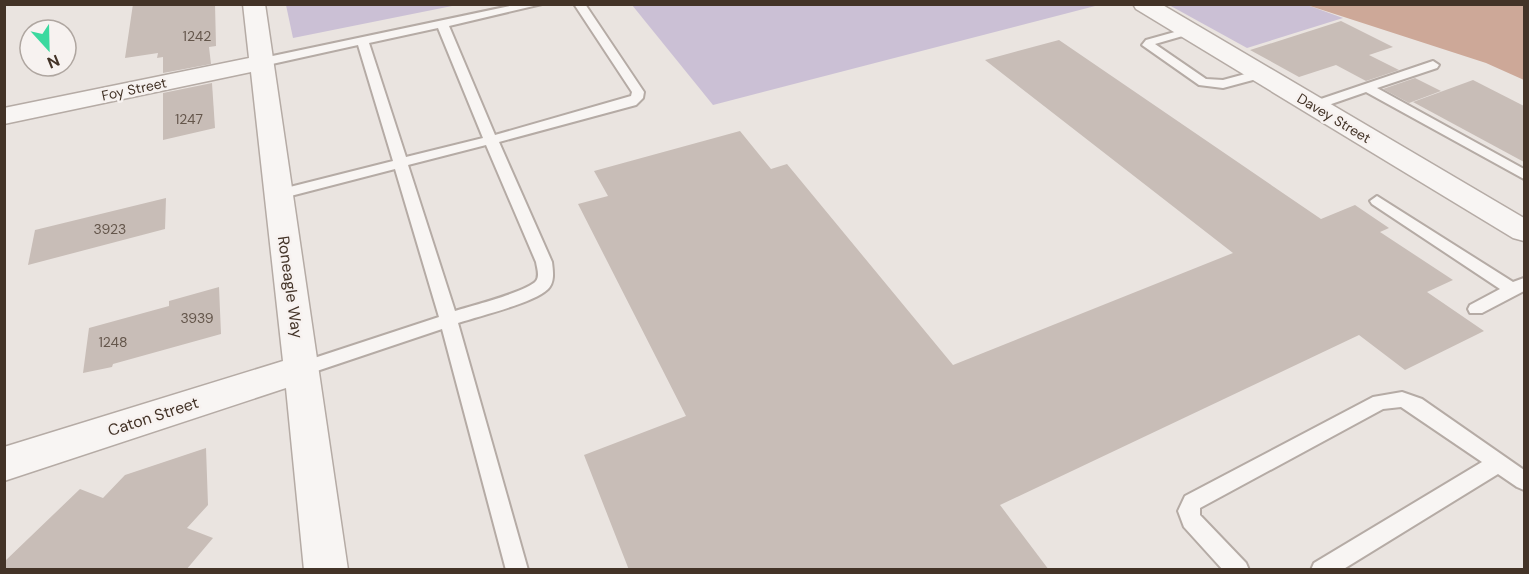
<svg xmlns="http://www.w3.org/2000/svg" width="1529" height="574" viewBox="0 0 1529 574" font-family="'DM Sans',sans-serif">
  <style>
    .green { fill: #cbc0d5 }
    .water { fill: #cda898 }
    .building { fill: #c8bdb7 }
    .lines { fill: none; stroke-linecap: round; stroke-linejoin: round }
    .service-casing { stroke: #b5aba5; stroke-width: 4 }
    .minor-casing { stroke: #b5aba5; stroke-width: 3 }
    .service { fill: #f8f5f3; fill-rule: evenodd }
    .minor { fill: #f8f5f3; fill-rule: evenodd }
    .labels { text-anchor: middle; stroke-width: 5; stroke-linejoin: round; paint-order: stroke }
    .number-label { font-size: 14px; fill: #64564b }
    .far-street-label { font-size: 14px; fill: #433327; stroke: #f7f2f0 }
    .street-label { font-size: 16px; fill: #433327; stroke: #f7f2f0 }
  </style>
  <rect width="100%" height="100%" fill="#eae4e0"/>
  <g class="green">
    <path d="M286,5V4L457,5L293,38Z"/>
    <path d="M632,5H1099L713,105Z"/>
    <path d="M1169,5H1307L1343,18L1247,48Z"/>
  </g>
  <path class="water" d="M1307,5H1524V80L1486,63Z"/>
  <g class="building">
    <path d="M133,4H215L216,46L209,47L211,64L163,73V57L157,58L158,53L125,58Z"/>
    <path d="M1341,21L1393,47L1369,55L1399,70L1366,81L1336,65L1299,77L1250,50Z"/>
    <path d="M1059,40L1321,219L1355,205L1389,228L1380,232L1453,280L1427,292L1484,331L1405,370L1359,335L1000,505L1049,570H629L584,455L686,416L578,204L608,196L594,171L740,131L771,169L787,164L953,365L1233,253L985,60Z"/>
    <path d="M1415,78L1441,91L1409,103L1383,89Z"/>
    <path d="M1473,80L1524,106V162L1413,102Z"/>
    <path d="M212,83L215,128L163,140V93Z"/>
    <path d="M166,198L165,229L28,265L35,230Z"/>
    <path d="M219,287L221,334L113,364L112,367L83,373L89,328L169,306V301Z"/>
    <path d="M206,448L208,505L187,528L213,538L186,570H4V562L80,489L103,498L125,475Z"/>
  </g>
  <g class="lines">
    <defs>
      <g id="service">
        <path d="M519,4H542L449,26L495,135L631,96L632,92L574,4H585L644,92L643,98L636,105L499,142L552,262C553,271 555,282 548,289C534,303 479,316 458,323L528,570H506L442,329L302,376L296,374L293,369L296,364L439,317L395,169L279,199L272,194L274,191L393,161L358,45L263,66L257,62L263,58ZM438,28L483,138L406,157L369,43ZM486,145L536,262C537,268 540,276 536,281C527,292 470,306 455,311L408,165Z"/>
        <path d="M1189,28L1193,29V33L1155,44L1206,79L1223,80L1260,70L1266,74L1264,77L1223,88L1199,85L1142,45L1146,40Z"/>
        <path d="M1433,61L1439,65L1437,68L1377,88L1524,169V179L1366,92L1314,110L1308,106L1309,103Z"/>
        <path d="M1377,196L1513,282L1524,278V291L1482,313H1470L1468,309L1470,305L1500,289L1372,204L1370,201Z"/>
        <path d="M1402,392L1422,399L1524,470V490L1517,487L1498,474L1342,570H1311L1314,563L1482,462L1401,407L1383,409L1200,508V515L1246,563L1249,570H1223L1184,527L1178,511L1185,496L1373,397Z"/>
      </g>
      <g id="minor">
        <path d="M243,4H265L348,570H304L286,388L4,481V447L283,361L251,72L4,124V108L249,58Z"/>
        <path d="M1133,4H1161L1524,218V241L1513,238L1136,9Z"/>
      </g>
    </defs>
    <use href="#service" class="service-casing"/>
    <use href="#minor" class="minor-casing"/>
    <use href="#service" class="service"/>
    <use href="#minor" class="minor"/>
  </g>
  <g class="labels">
    <g class="number-label">
      <text x="197" y="41">1242</text>
      <text x="189" y="124">1247</text>
      <text x="110" y="234">3923</text>
      <text x="197" y="323">3939</text>
      <text x="113" y="347">1248</text>
    </g>
    <g class="far-street-label">
      <text transform="translate(134 89) rotate(-12)" y="5">Foy Street</text>
      <text transform="translate(1334 118) rotate(31)" y="5">Davey Street</text>
    </g>
    <g class="street-label">
      <text transform="translate(291 287) rotate(82)" y="6">Roneagle Way</text>
      <text transform="translate(153 416) rotate(-18)" y="6">Caton Street</text>
    </g>
  </g>
  <rect width="1529" height="574" fill="none" stroke="#433327" stroke-width="12"/>
  <g transform="translate(48 48) rotate(158)"><circle r="28" fill="#f7f2f0" stroke="#afa6a0" stroke-width="1.5"/>
  <path d="M0-4.5L10 22L0 15L-10 22Z" fill="#3bd99f"/>
  <text y="-9" font-size="16" font-weight="bold" text-anchor="middle" fill="#433327">N</text>
  </g>
</svg>
